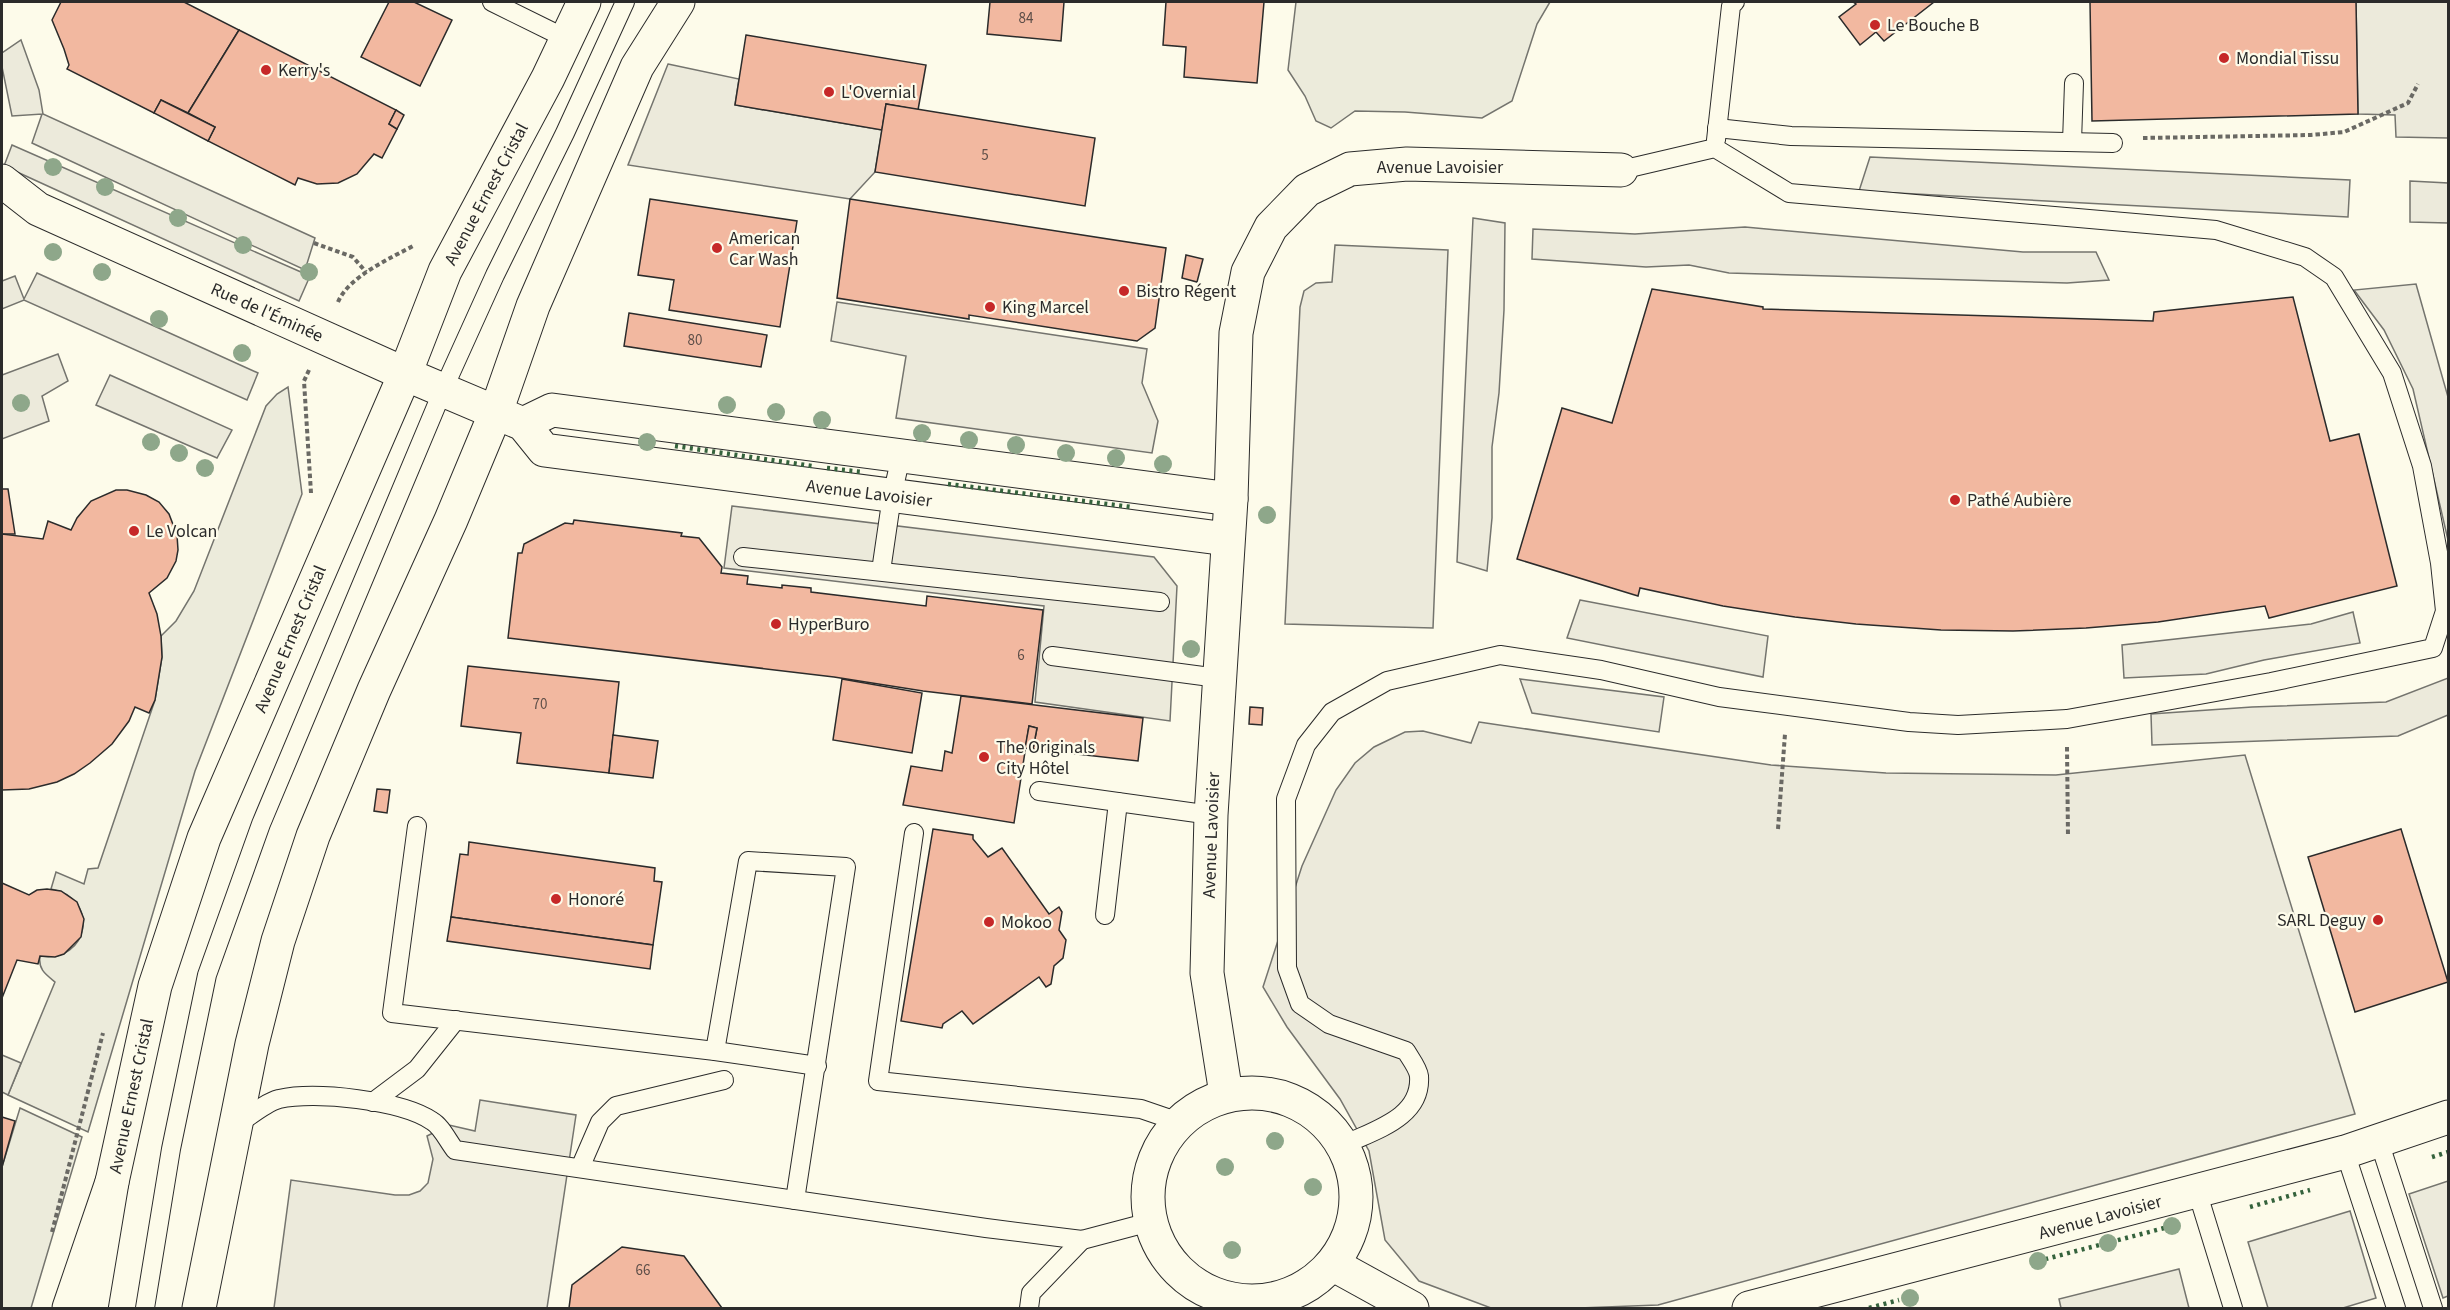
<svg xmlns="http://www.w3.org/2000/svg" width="2450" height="1310" viewBox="0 0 2450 1310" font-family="'Source Sans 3',sans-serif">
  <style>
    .green { fill: #ecebdb; stroke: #74746e; stroke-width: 1.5 }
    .parking { fill: #eceadb; stroke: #74746e; stroke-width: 1.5 }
    .building { fill: #f2b8a0; stroke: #2b2b2b; stroke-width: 1.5 }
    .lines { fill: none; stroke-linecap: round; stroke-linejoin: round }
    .lane-casing { stroke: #2b2b2b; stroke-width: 20 }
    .street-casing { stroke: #2b2b2b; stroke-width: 35 }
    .secondary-casing { stroke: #2b2b2b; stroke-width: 35 }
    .highway-casing { stroke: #2b2b2b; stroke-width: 35 }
    .path { stroke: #6a6964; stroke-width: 4; stroke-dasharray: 4.5 3; stroke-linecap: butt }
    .lane { stroke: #fdfbea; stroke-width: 18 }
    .street { stroke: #fdfbea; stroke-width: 33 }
    .secondary { stroke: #fdfbea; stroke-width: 33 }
    .highway { stroke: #fdfbea; stroke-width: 33 }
    .hedge { stroke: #34623c; stroke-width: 4.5; stroke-dasharray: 3 4.5; stroke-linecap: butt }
    .tree { fill: #8ea78a }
    .poi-dot { fill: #c62828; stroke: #fdfbea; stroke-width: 2 }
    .labels { text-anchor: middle; stroke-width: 4.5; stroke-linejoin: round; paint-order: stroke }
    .number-label { font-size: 15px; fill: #5d4e48 }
    .poi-label { font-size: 18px; fill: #2b2b2b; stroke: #fdfbea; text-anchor: start }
    .street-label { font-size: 18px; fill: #2b2b2b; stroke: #fdfbea }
  </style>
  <rect width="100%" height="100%" fill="#fdfbea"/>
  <g class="green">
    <path d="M1296,2H1550L1537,24L1512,101L1482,118L1405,112L1355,111L1331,128L1316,121L1305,96L1288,70Z"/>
    <path d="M288,387L302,494L195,771L88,1132L8,1095L55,982C45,974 38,969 40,956C89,964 101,898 51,889L56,872L84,884L88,869L98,868L155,700L162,657L161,636L176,621L194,591L266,406L277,394Z"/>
    <path d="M20,1108L82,1137L31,1308H2V1167Z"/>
  </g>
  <g class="parking">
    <path d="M2356,2H2448V138L2396,137L2395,115L2358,114Z"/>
    <path d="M21,40L39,90L43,114L315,238L305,270L32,143L42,114L12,116L2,67V53Z"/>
    <path d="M668,64L739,79L735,105L882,130L875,172L850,199L628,165Z"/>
    <path d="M12,145L310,276L299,301L4,166Z"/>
    <path d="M1870,157L2350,180L2348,217L1859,191Z"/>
    <path d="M2410,181L2448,183V223L2410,222Z"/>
    <path d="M1473,218L1505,223L1504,310L1499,393L1492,447V518L1487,571L1457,562Z"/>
    <path d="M1745,227L2023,252H2096L2109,280L2067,283L1729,273L1689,265L1646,267L1532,259L1533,229L1635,234Z"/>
    <path d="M1335,245L1448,250L1433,628L1285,624L1300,307L1304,291L1316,283L1332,282Z"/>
    <path d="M37,273L258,373L247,400L24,300L2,309V281L15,276L24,299Z"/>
    <path d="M2416,284L2448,397V540L2413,389L2384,330L2354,290Z"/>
    <path d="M837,302L1147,349L1142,383L1158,421L1152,453L896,418L906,356L831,341Z"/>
    <path d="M58,354L68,381L42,396L49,421L2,439V375Z"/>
    <path d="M110,375L232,430L217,458L96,405Z"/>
    <path d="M732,506L1154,557L1177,586L1170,721L1035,702L1044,606L724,568Z"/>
    <path d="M1580,600L1768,636L1763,677L1567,638Z"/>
    <path d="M2353,612L2360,643L2264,660L2206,674L2124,678L2122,645L2311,624Z"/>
    <path d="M2448,678V715L2398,736L2152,745L2151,714L2252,707L2386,702Z"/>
    <path d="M1520,679L1664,697L1659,732L1532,713Z"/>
    <path d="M1479,722L1771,765L1886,773L2056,775L2245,755L2355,1114L1658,1305L1579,1308H1491L1419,1281L1385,1240L1369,1151L1340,1099L1287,1027L1263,987L1302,866L1336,790L1355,763L1374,747L1405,732L1423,731L1471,743Z"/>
    <path d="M2,1055L21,1063L8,1095L2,1092Z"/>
    <path d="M480,1100L576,1115L547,1308H274L291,1180L395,1195H409L420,1191L428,1183L433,1159L427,1136L449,1125L475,1131Z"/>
    <path d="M2448,1181V1296L2443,1298L2409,1194Z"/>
    <path d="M2350,1211L2376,1298L2343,1308H2268L2248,1242Z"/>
    <path d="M2179,1269L2189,1308H2061L2059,1299Z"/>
  </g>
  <g class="building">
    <path d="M61,2H184L239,30L188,113L161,100L154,113L67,69L69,65L64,49L52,20Z"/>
    <path d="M389,2H414L452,20L420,86L361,57Z"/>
    <path d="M990,2H1064L1061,41L987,34Z"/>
    <path d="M1166,2H1264L1257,83L1184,77L1186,47L1163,45Z"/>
    <path d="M1853,2H1934L1884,41L1876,32L1860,45L1839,17L1856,4Z"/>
    <path d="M2090,2H2356L2358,114L2092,121Z"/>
    <path d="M239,30L396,110L389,124L397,129L382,158L374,154L357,174L338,183L317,184L298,178L295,185L208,141L215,127L188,113Z"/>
    <path d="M746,35L926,65L918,110L886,104L882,130L735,105Z"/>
    <path d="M161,100L215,127L208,141L154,113Z"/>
    <path d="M886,104L1095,138L1085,206L875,172Z"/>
    <path d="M396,110L404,115L397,129L389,124Z"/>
    <path d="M650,199L797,221L780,327L669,310L674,280L638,275Z"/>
    <path d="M850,199L1166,248L1155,328L1137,341L969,315V319L837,298Z"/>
    <path d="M1186,255L1203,259L1197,282L1182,278Z"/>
    <path d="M1652,289L1763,307V309L2153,321L2154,312L2293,297L2330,441L2359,434L2397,586L2269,618L2265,606L2158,622L2086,628L2013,631L1941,630L1856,624L1795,617L1723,606L1640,588L1638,596L1517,559L1562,408L1612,423Z"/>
    <path d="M629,313L767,335L761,367L624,346Z"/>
    <path d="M2,489H8L15,534H2Z"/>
    <path d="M116,490H127L146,495L159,502L169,514L177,535L178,550L176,561L167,578L149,593L157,614L161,636L162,657L155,700L149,713L135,707L129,721L112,744L90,763L74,774L57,782L29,789L2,790V534L43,539L48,521L71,530L77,518L91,501Z"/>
    <path d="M574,520L682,533L681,536L699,538L722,567L721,573L748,576L747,584L782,588V585L811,588V592L926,606L927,596L1043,610L1032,704L923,691L834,677L508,638L518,553H522L524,544L565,523L573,524Z"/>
    <path d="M468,666L619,682L609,773L517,763L521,733L461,726Z"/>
    <path d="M842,679L922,693L912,753L833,740Z"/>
    <path d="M961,696L1143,718L1138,761L1033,749L1037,728L1029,726L1014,823L903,805L911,766L942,771L945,751L952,753Z"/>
    <path d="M1250,707L1263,708L1262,725L1249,724Z"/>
    <path d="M1029,726L1037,728L1033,749L1025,748Z"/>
    <path d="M613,735L658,741L653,778L609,773Z"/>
    <path d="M377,789L390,790L387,813L374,811Z"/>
    <path d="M933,829L973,835V839L988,857L1002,848L1049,914L1059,907L1062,912L1059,930L1066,940L1063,958L1054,966L1051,984L1046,987L1039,977L973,1024L962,1011L943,1024L942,1028L901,1021Z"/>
    <path d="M2401,829L2448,982L2355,1012L2308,857Z"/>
    <path d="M469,842L655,868L654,881L662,882L653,945L451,917L460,854L468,855Z"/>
    <path d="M2,883L29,895L37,890L47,889L61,891L77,902L84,919L81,937L64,954L55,957L40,956L38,964L17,960L2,998Z"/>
    <path d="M451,917L653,945L650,969L447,941Z"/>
    <path d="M2,1117L15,1121L2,1167Z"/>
    <path d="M622,1247L684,1256L722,1308H569L572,1285Z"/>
  </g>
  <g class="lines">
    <defs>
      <g id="lane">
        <path d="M492,2L567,39"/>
        <path d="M1717,128L1791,136L2113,143"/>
        <path d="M1716,140L1731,6L1735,2"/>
        <path d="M2072,142L2074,83"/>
        <path d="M743,557L1160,602"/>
        <path d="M881,571L892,496L901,456"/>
        <path d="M1052,656L1218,678"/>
        <path d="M1039,791L1211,815"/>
        <path d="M417,826L392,1013L715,1051L817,1066"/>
        <path d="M914,833L878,1081L1141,1109L1179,1122"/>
        <path d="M1105,915L1118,802"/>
        <path d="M715,1051L748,861L846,867L795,1200"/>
        <path d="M373,1102L417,1069L456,1020"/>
        <path d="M235,1126C248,1118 264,1103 279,1099C315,1091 401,1100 432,1121C441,1126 448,1141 455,1150L986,1228L1082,1240L1150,1222"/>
        <path d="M2379,1141L2433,1308"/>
        <path d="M1344,1145C1374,1130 1422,1118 1419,1076C1418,1068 1410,1058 1406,1051L1329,1024L1300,1004L1287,968L1286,799L1306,745L1332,712L1387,681L1500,655L1601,670L1719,697L1909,722L1958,725L2067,719L2271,682L2433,648L2445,611L2440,563L2422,466L2392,373L2334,277L2305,257L2216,230L1789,193L1715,148L1621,170"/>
        <path d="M2345,1152L2396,1308"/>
        <path d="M580,1168L600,1122L616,1106L724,1080"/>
        <path d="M2197,1191L2233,1308"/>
        <path d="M145,1308L171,1149L207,975L261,824L443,390L495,275L565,133L625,2"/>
        <path d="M1029,1308L1031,1293L1082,1240"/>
      </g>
      <g id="street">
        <path d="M2,181L38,209L405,374L523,424L544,450L1227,539"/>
        <path d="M523,424L552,410L1231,499"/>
        <circle cx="1252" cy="1197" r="104"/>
        <path d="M1226,1094L1207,973L1211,815L1231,499L1236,333L1248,272L1271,227L1307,190L1350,169L1407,164L1621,170"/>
        <path d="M1334,1265L1412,1308"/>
        <path d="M1749,1308L2345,1152L2448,1117"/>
      </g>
      <g id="secondary">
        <path d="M91,1308L112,1182L155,986L204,838L405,374L445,271L548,78L584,2"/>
        <path d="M199,1308L252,1044L278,941L313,836L374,690L451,520L496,412L533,306L637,67L678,2"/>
      </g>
      <path id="highway" d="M69,1308L112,1182"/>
    </defs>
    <use href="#lane" class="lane-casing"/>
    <use href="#street" class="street-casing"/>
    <use href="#secondary" class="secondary-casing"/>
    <use href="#highway" class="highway-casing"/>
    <g class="path">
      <path d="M2143,138L2311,135L2344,132L2408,103L2418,84"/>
      <path d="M314,243L353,257L366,272"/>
      <path d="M338,302C349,276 391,258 415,245"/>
      <path d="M309,370L304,381L311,493"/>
      <path d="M2067,747L2068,837"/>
      <path d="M1778,829L1785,734"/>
      <path d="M52,1232L103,1033"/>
    </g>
    <use href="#lane" class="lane"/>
    <use href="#street" class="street"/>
    <use href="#secondary" class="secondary"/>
    <use href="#highway" class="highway"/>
    <g class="hedge">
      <path d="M675,446L812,466"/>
      <path d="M827,468L862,472"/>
      <path d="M948,484L1131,507"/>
      <path d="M2432,1157L2448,1152"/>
      <path d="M2250,1207L2310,1190"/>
      <path d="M2038,1261L2172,1226"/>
      <path d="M1869,1308L1899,1300"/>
    </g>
  </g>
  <g class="tree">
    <circle cx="53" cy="167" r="9"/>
    <circle cx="105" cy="187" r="9"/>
    <circle cx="178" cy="218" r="9"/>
    <circle cx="243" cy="245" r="9"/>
    <circle cx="53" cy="252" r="9"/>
    <circle cx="102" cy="272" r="9"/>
    <circle cx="309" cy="272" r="9"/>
    <circle cx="159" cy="319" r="9"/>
    <circle cx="242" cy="353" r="9"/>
    <circle cx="21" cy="403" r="9"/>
    <circle cx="727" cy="405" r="9"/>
    <circle cx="776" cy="412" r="9"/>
    <circle cx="822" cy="420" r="9"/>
    <circle cx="922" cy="433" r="9"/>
    <circle cx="969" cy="440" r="9"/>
    <circle cx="151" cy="442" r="9"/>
    <circle cx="647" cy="442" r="9"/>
    <circle cx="1016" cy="445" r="9"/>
    <circle cx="179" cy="453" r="9"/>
    <circle cx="1066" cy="453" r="9"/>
    <circle cx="1116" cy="458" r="9"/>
    <circle cx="1163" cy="464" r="9"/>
    <circle cx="205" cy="468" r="9"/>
    <circle cx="1267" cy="515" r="9"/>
    <circle cx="1191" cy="649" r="9"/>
    <circle cx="1275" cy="1141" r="9"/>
    <circle cx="1225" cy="1167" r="9"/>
    <circle cx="1313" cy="1187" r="9"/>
    <circle cx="2172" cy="1226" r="9"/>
    <circle cx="2108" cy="1243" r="9"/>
    <circle cx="1232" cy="1250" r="9"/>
    <circle cx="2038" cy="1261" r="9"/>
    <circle cx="1910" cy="1298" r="9"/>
  </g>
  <g class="poi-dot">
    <circle cx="1875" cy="25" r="6"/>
    <circle cx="2224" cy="58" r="6"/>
    <circle cx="266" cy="70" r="6"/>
    <circle cx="829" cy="92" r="6"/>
    <circle cx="717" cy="248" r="6"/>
    <circle cx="1124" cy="291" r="6"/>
    <circle cx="990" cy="307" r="6"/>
    <circle cx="1955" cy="500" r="6"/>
    <circle cx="134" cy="531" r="6"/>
    <circle cx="776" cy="624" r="6"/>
    <circle cx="984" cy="757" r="6"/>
    <circle cx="556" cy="899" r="6"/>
    <circle cx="2378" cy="920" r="6"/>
    <circle cx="989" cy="922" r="6"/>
  </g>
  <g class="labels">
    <g class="number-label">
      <text x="1026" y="23">84</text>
      <text x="985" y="160">5</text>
      <text x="695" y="345">80</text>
      <text x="1021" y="660">6</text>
      <text x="540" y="709">70</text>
      <text x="643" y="1275">66</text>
    </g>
    <g class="poi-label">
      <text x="1887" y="31">Le Bouche B</text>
      <text x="2236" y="64">Mondial Tissu</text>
      <text x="278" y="76">Kerry's</text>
      <text x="841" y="98">L'Overnial</text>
      <text x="729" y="244">American<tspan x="729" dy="21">Car Wash</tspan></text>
      <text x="1136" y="297">Bistro Régent</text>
      <text x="1002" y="313">King Marcel</text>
      <text x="1967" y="506">Pathé Aubière</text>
      <text x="146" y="537">Le Volcan</text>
      <text x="788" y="630">HyperBuro</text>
      <text x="996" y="753">The Originals<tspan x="996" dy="21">City Hôtel</tspan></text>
      <text x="568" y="905">Honoré</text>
      <text x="2366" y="926" text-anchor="end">SARL Deguy</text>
      <text x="1001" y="928">Mokoo</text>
    </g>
    <g class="street-label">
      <text x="1440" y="173">Avenue Lavoisier</text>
      <text transform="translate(486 194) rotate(-62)" y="6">Avenue Ernest Cristal</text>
      <text transform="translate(267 312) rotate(24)" y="6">Rue de l'Éminée</text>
      <text transform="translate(869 493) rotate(7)" y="6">Avenue Lavoisier</text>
      <text transform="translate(290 639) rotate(-67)" y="6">Avenue Ernest Cristal</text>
      <text transform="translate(1211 835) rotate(-88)" y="6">Avenue Lavoisier</text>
      <text transform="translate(131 1096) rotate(-78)" y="6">Avenue Ernest Cristal</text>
      <text transform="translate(2100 1217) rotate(-15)" y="6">Avenue Lavoisier</text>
    </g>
  </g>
  <rect width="2450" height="1310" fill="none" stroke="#2b2b2b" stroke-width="6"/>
</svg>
